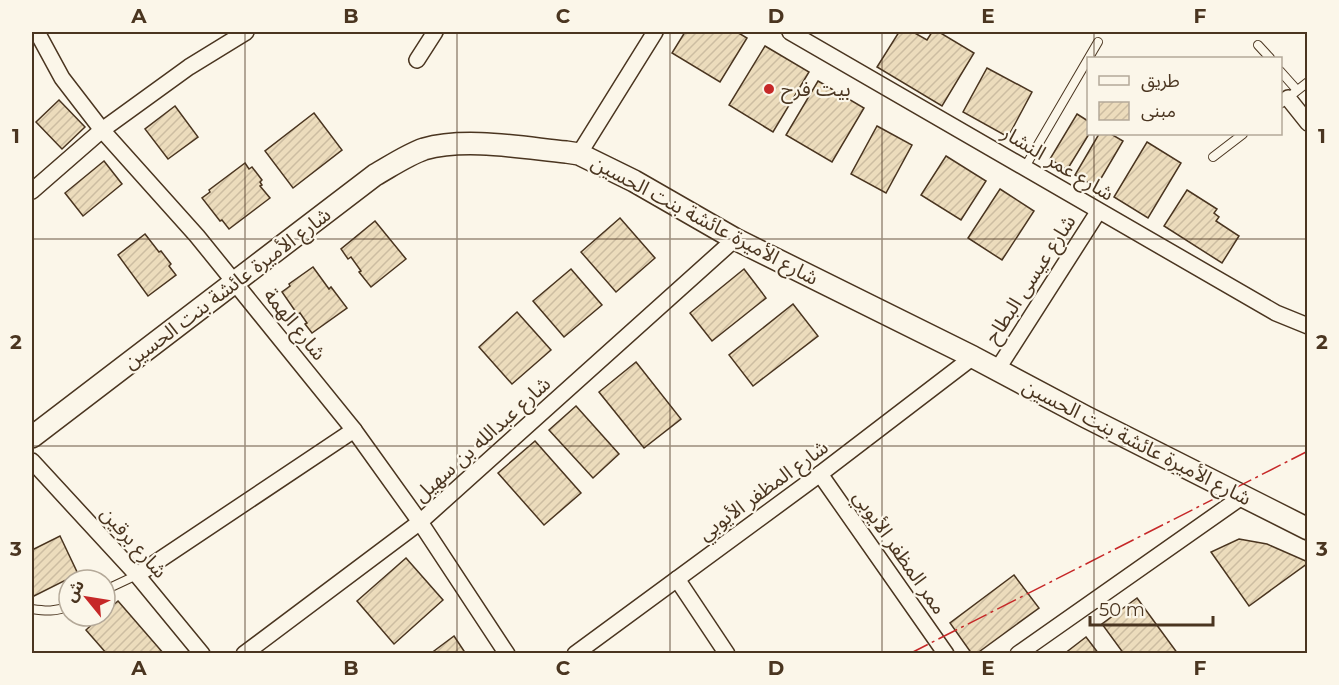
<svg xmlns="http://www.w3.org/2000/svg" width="1339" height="685" viewBox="0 0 1339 685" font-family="Montserrat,'Noto Sans Arabic',sans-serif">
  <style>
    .building { fill: url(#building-hatch); stroke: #4a3520; stroke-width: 1.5 }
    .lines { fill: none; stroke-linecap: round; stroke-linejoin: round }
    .lane-casing { stroke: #4a3520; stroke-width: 10 }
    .street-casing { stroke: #4a3520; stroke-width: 18 }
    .secondary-casing { stroke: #4a3520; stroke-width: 24 }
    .lane { stroke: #fbf6e9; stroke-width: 8 }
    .street { stroke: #fbf6e9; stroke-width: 15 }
    .secondary { stroke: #fbf6e9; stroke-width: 21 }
    .power { stroke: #c62828; stroke-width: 1.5; stroke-dasharray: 21 4.5 3 4.5; stroke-linecap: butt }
    .grid { fill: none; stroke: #4a3520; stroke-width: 1.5; stroke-opacity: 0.55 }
    .poi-dot { fill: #c62828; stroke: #fbf6e9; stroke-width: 2 }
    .labels { text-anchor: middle; stroke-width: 4.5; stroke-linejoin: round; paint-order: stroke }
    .poi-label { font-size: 20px; fill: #4a3520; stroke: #fbf6e9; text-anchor: start }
    .street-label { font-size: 20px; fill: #4a3520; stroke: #fbf6e9 }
    .neatline { fill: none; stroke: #4a3520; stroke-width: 2 }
    .grid-label { font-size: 20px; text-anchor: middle; font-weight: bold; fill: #4a3520 }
  </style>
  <defs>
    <pattern id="building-hatch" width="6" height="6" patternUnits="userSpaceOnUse" patternTransform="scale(1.5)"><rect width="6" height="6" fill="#ecdcbc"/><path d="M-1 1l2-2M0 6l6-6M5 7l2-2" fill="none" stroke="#ccbda1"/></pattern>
  </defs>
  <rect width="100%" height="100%" fill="#fbf6e9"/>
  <g class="building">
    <path d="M685,32H737L747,38L720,82L672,53Z"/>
    <path d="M899,32H913L927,40L932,32H939L974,53L942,106L877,67Z"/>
    <path d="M765,46L809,72L773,132L729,105Z"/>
    <path d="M987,68L1032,92L1008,137L963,112Z"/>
    <path d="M818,81L864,108L832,162L786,135Z"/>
    <path d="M59,100L85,127L62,149L36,122Z"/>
    <path d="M175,106L198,137L168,159L145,129Z"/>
    <path d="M314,113L342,150L293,188L265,151Z"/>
    <path d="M1077,114L1088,121L1089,134L1067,170L1050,159Z"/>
    <path d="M877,126L912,145L886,193L851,174Z"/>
    <path d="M1099,134H1111L1123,141L1096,187L1075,175Z"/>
    <path d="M1147,142L1181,163L1148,218L1114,197Z"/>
    <path d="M946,156L986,181L961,220L921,195Z"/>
    <path d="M104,161L122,184L83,216L65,193Z"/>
    <path d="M245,163L249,169L252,167L262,180L260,182L262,185L260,186L270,198L229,229L222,220L220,221L202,198L210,192L209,190Z"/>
    <path d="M1000,189L1034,211L1002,260L968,238Z"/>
    <path d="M1187,190L1217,209L1214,213L1219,217L1216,221L1239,236L1222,263L1164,226Z"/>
    <path d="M620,218L655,258L616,292L581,252Z"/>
    <path d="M375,221L406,259L371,287L359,272L361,271L351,257L348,259L341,249Z"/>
    <path d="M145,234L159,252L161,251L171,264L169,266L176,275L148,296L118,255Z"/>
    <path d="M313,267L329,289L331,287L347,308L312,333L305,324L307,323L300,313L298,315L282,292L290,286L289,284Z"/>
    <path d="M571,269L602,305L564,337L533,301Z"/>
    <path d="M744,269L766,298L712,341L690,313Z"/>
    <path d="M793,304L818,336L753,386L729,355Z"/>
    <path d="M517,312L551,350L512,384L479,347Z"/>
    <path d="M636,362L681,419L644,448L599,392Z"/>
    <path d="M576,406L619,454L593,478L549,430Z"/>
    <path d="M535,441L581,493L544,525L498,473Z"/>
    <path d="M60,536L78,574L32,597V550Z"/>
    <path d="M1239,539L1267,544L1308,562V563L1249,606L1211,552Z"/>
    <path d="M406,558L443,600L394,644L357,601Z"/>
    <path d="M1014,575L1039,608L976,654H972L950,623Z"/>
    <path d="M1137,598L1178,654H1124L1102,624Z"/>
    <path d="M118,601L164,654H107L86,630L101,616H105V612Z"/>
    <path d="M454,636L466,654H430Z"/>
    <path d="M1086,637L1099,654H1064Z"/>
  </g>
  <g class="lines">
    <defs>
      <g id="lane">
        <path d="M1258,45L1270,58"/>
        <path d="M1280,71L1297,90"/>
        <path d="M1280,104L1308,82"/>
        <path d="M1213,157L1243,134"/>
        <path d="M1025,167L1098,42"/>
        <path d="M105,590L137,575"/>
        <path d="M32,609C45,611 56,612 69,606"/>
      </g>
      <g id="street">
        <path d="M37,32L62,78L102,130L197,236L354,430L420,522L507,654"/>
        <path d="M790,32L1276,313L1308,326"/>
        <path d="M417,60L435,32"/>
        <path d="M1288,98L1308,123"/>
        <path d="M579,154L655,32"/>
        <path d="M32,191L102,130L189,67L246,32"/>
        <path d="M997,370L1098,212"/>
        <path d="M32,461L137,575L202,654"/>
        <path d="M820,474L946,654"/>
        <path d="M137,575L354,430"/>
        <path d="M677,579L727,654"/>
        <path d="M244,654L420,522L735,239"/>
        <path d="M575,654L820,474L973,357"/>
        <path d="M1018,654L1243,496"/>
      </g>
      <path id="secondary" d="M32,437L375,175C391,166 407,155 424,149C466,137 524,148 566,152L579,154L634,181L735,239L973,357L1086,417L1308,529"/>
    </defs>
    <use href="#lane" class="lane-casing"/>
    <use href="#street" class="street-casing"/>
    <use href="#secondary" class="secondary-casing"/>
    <use href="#lane" class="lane"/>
    <use href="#street" class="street"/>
    <use href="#secondary" class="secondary"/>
    <path class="power" d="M909,654L1308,451"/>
  </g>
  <path class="grid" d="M245,32V654M457,32V654M670,32V654M882,32V654M1094,32V58M1094,134V654M32,239H1308M32,446H1308"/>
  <circle class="poi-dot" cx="769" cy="89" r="6"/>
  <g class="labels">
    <g class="poi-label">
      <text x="781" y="96">بيت فرح</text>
    </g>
    <g class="street-label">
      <text transform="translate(1058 163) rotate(31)" y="7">شارع عمر النشار</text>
      <text transform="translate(705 220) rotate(28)" y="7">شارع الأميرة عائشة بنت الحسين</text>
      <text transform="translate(1030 279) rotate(-57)" y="7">شارع عيسى البطاح</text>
      <text transform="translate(227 288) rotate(-37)" y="7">شارع الأميرة عائشة بنت الحسين</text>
      <text transform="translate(295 324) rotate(51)" y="7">شارع الهمة</text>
      <text transform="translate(482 439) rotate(-42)" y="7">شارع عبدالله بن سهيل</text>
      <text transform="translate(1137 442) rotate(27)" y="7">شارع الأميرة عائشة بنت الحسين</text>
      <text transform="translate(763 490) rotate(-36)" y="7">شارع المظفر الأيوبي</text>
      <text transform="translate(134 542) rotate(48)" y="7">شارع برقين</text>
      <text transform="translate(900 552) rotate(55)" y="7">ممر المظفر الأيوبي</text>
    </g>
  </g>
  <rect width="1339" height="685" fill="none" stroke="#fbf6e9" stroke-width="66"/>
  <rect x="1087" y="57" width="195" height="78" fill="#fbf6e9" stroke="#b4a999" stroke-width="1.5"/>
  <rect x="1099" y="76" width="30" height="9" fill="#fbf6e9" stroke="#b4a999" stroke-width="1.5"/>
  <text x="1141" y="87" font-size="18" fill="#4a3520">طريق</text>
  <rect x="1099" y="102" width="30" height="18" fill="url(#building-hatch)" stroke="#b4a999" stroke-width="1.5"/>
  <text x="1141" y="117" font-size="18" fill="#4a3520">مبنى</text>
  <g transform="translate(87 598) rotate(300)"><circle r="28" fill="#fbf6e9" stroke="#b4a999" stroke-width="1.5"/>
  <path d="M0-4.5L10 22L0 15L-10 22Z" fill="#c62828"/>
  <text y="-9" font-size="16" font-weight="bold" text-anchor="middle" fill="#4a3520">ش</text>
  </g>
  <path d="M1090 616v9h123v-9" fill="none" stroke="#4a3520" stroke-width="3"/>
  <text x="1099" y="616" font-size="18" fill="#4a3520" stroke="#fbf6e9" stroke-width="4.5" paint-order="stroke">50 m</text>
  <rect x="33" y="33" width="1273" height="619" class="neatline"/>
  <g class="grid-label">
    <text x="139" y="23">A</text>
    <text x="351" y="23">B</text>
    <text x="563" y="23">C</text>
    <text x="776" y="23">D</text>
    <text x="988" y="23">E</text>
    <text x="1200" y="23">F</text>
    <text x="16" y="143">1</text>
    <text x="1322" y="143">1</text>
    <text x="16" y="349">2</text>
    <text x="1322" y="349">2</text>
    <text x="16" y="556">3</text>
    <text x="1322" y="556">3</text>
    <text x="139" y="675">A</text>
    <text x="351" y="675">B</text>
    <text x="563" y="675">C</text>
    <text x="776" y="675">D</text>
    <text x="988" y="675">E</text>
    <text x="1200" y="675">F</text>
  </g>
</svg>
